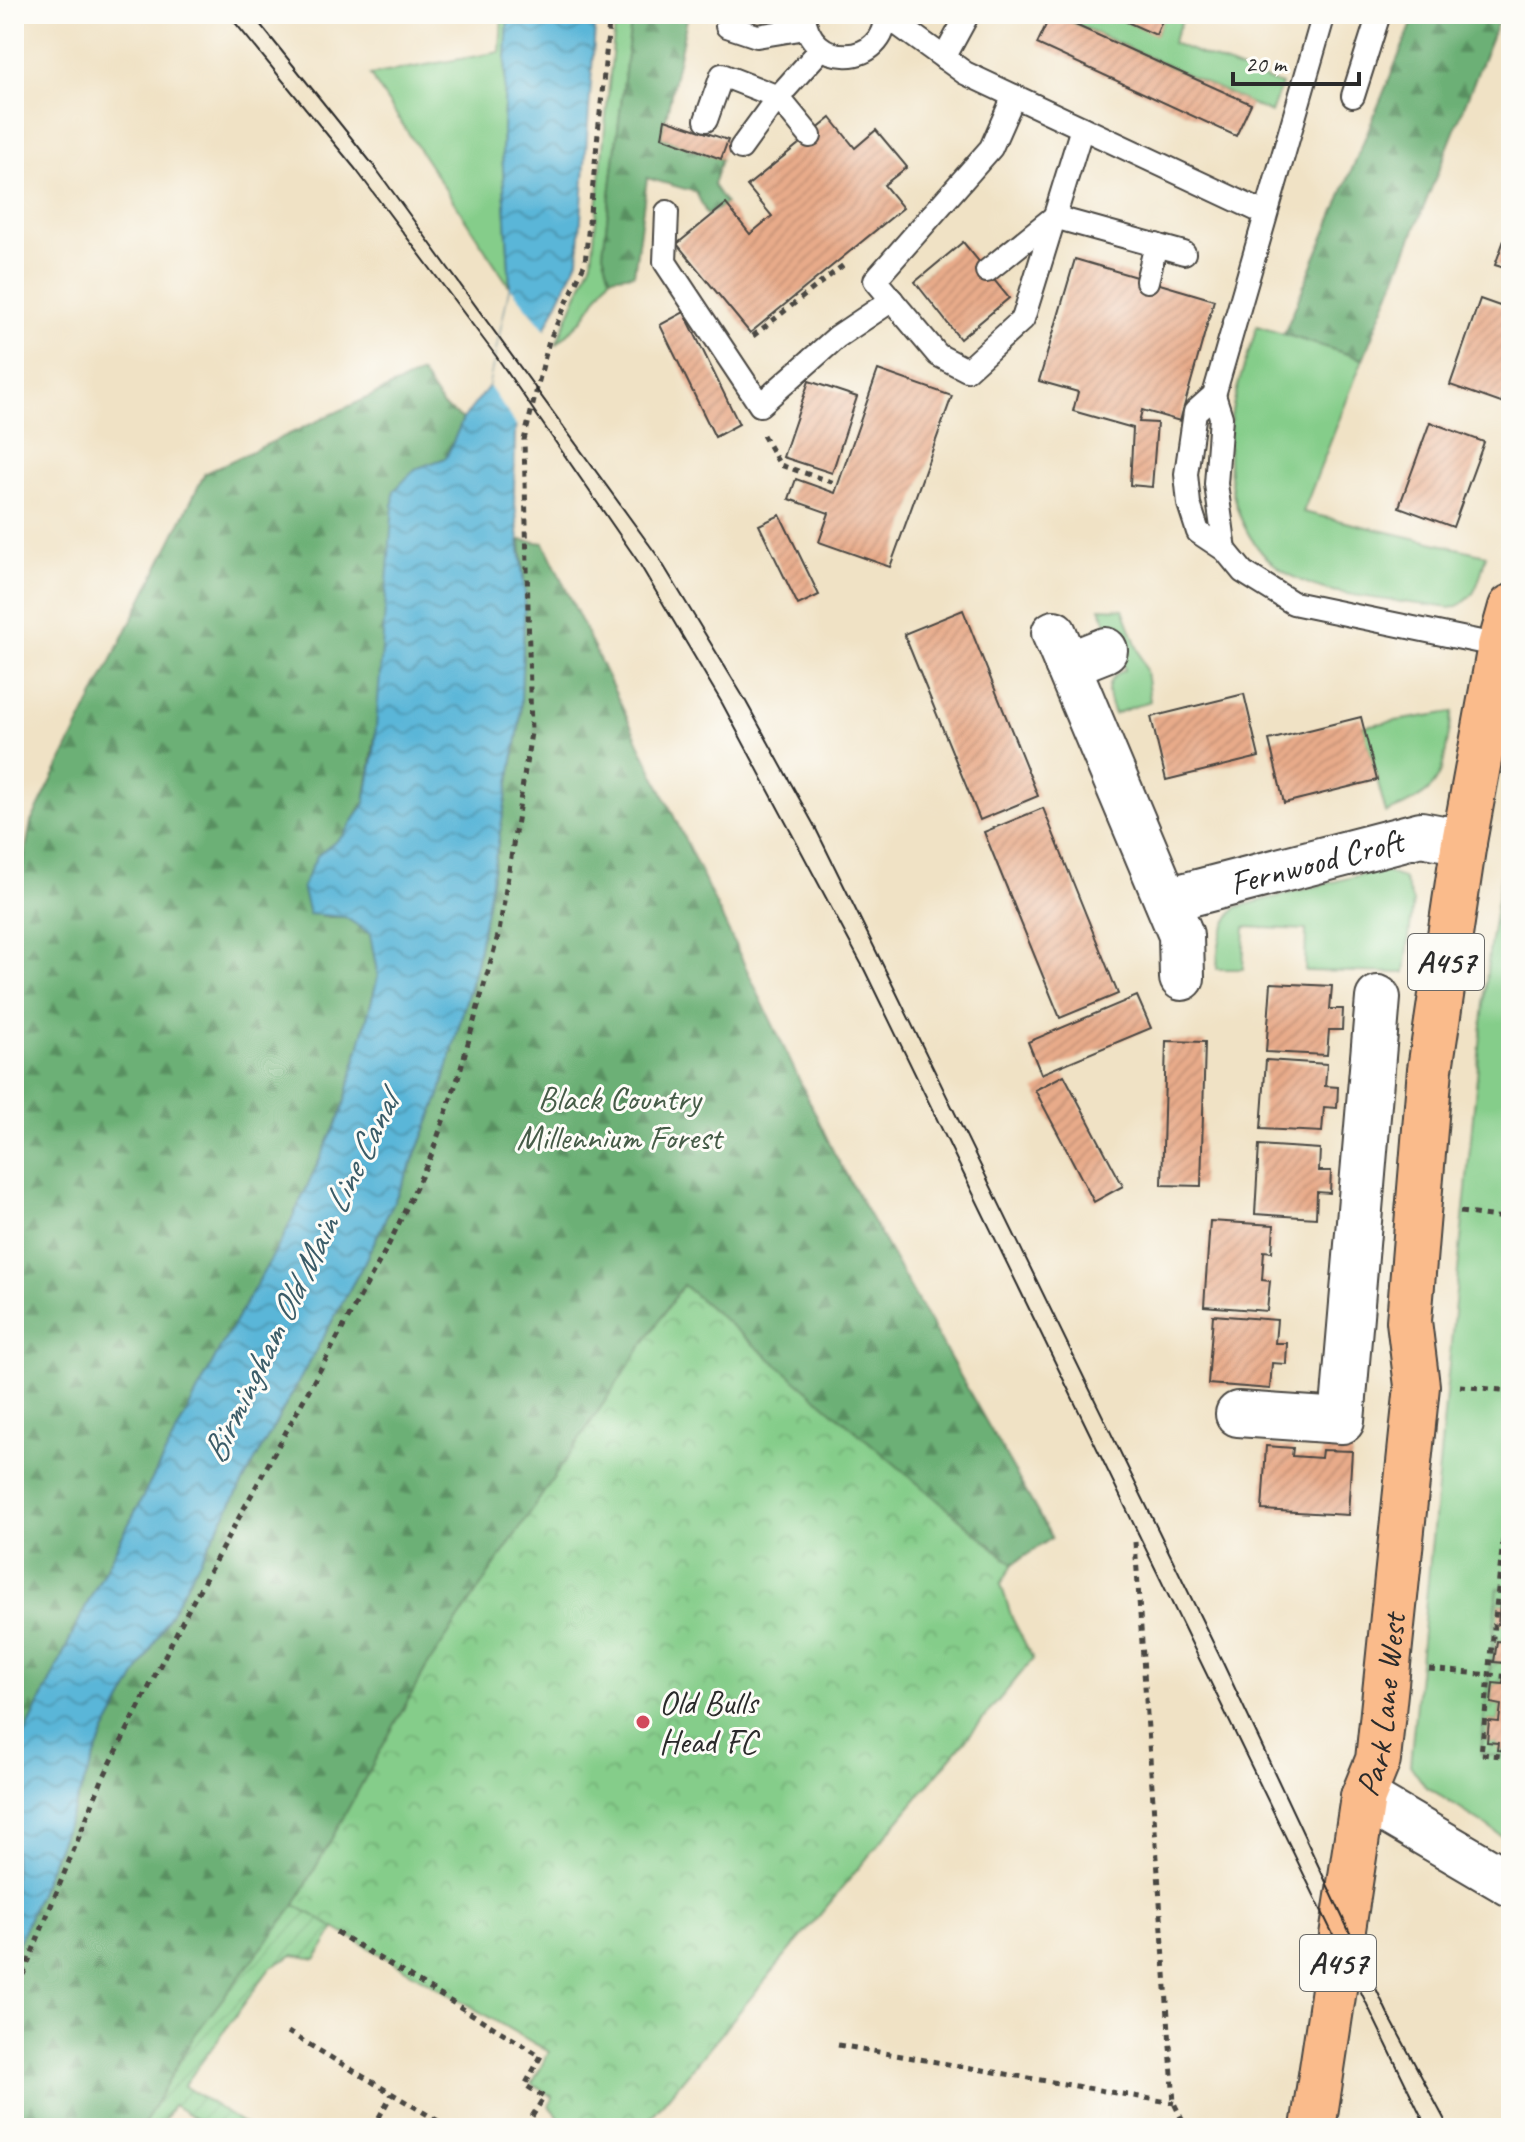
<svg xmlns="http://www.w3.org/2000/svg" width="1525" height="2142" viewBox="0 0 1525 2142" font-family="Caveat,sans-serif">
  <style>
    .grass { fill: #85cd8a; stroke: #587c5a; stroke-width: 2 }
    .forest { fill: url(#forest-firs); stroke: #4c6e50; stroke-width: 2 }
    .park { fill: url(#park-crowns); stroke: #587c5a; stroke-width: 2 }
    .garden { fill: url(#garden-furrows); stroke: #587c5a; stroke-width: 2 }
    .water { fill: url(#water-waves); stroke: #427082; stroke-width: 2 }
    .pier { fill: #f0e2c5 }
    .building { fill: url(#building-hatch) }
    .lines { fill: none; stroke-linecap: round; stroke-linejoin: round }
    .service-casing { stroke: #494642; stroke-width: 26 }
    .minor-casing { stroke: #494642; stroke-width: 48 }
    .primary-casing { stroke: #494642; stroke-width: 48 }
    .path { stroke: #494642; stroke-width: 5; stroke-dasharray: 6 6; stroke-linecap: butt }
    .service { stroke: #fff; stroke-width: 22 }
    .minor { stroke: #fff; stroke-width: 44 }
    .primary { stroke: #fabb8b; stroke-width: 44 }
    .tram { stroke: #2b2b2b; stroke-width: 2 }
    .poi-dot { fill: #d1495b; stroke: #fdfcf7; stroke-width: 3 }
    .labels { text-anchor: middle; stroke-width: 6; stroke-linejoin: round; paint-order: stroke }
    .shield { fill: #fdfcf7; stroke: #6a6a68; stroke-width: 2 }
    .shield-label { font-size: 32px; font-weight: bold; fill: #2b2b2b }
    .street-label { font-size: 34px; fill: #2b2b2b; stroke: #fdfcf7 }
    .park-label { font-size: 34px; fill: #465c48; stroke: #fdfcf7 }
    .poi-label { font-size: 34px; fill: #2b2b2b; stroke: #fdfcf7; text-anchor: start }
    .water-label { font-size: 36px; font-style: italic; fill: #3b5c68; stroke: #fdfcf7 }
  </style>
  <defs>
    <pattern id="forest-firs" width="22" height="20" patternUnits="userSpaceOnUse" patternTransform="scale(2)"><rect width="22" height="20" fill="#6cb076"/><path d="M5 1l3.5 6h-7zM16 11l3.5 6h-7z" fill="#598f61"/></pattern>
    <pattern id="park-crowns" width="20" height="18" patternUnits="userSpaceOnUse" patternTransform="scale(2)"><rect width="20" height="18" fill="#85cd8a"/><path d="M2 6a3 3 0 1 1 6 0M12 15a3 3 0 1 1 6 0" fill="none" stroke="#73b077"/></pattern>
    <pattern id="garden-furrows" width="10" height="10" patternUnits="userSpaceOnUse" patternTransform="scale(2)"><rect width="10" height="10" fill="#85cd8a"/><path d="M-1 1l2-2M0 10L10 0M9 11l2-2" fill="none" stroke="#73b077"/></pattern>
    <pattern id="water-waves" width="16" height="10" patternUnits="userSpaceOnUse" patternTransform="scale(2)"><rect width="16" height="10" fill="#5ab6d8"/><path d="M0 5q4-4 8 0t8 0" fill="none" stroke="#4b94af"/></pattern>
    <pattern id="building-hatch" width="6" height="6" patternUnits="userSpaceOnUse" patternTransform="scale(2)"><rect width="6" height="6" fill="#e8ab8a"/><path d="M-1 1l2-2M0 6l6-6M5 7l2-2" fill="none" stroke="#c79377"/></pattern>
  </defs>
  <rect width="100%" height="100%" fill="#fdfcf7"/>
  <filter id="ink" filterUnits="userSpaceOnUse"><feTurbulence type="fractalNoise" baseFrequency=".0125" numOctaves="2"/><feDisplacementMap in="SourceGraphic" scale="16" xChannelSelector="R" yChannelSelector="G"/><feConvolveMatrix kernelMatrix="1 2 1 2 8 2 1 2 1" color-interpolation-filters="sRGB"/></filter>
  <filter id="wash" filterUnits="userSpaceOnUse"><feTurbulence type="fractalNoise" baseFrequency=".006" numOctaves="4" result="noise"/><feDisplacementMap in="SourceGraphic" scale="32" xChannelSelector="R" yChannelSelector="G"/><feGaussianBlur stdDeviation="1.8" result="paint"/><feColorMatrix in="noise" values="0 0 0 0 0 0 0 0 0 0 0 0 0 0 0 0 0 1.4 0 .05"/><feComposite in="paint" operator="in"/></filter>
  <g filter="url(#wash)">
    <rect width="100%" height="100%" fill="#f0e2c5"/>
    <g class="grass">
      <path d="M502,14H508L502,152L510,287L370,75L500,52Z"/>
      <path d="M616,14H632L603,253L610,277L583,319L556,345L592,261Z"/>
      <path d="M1054,14H1109L1156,34L1165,14H1185L1172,43L1281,85L1271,113Z"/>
      <path d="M1257,326L1363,359L1303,512L1486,555C1479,579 1478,602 1450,608C1409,602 1364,599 1324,589C1245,568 1223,499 1230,426C1233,392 1248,358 1257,326Z"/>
      <path d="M1100,608L1123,609L1146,671L1150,701L1114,714C1106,695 1103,679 1125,670Z"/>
      <path d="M1453,712C1440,774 1450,789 1386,813L1363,726Z"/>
      <path d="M1511,810V1589H1498L1481,1753L1511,1757V1842L1425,1786L1410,1765L1489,952Z"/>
      <path d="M1379,870L1403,878L1413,902L1405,973L1305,971L1306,930L1245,927L1243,969H1217C1218,944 1220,926 1237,907Z"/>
    </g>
    <g class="forest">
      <path d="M632,14H688L662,137L721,159L713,185L726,204L707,215L696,192L647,178L634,274L610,277L603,253Z"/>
      <path d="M1416,14H1501L1363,359L1284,334Z"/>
      <path d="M421,373L443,406L463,419L446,458L415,469L365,803L344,835L317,856L322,917H345L370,934L378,977L342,1112L283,1238L223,1343L84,1610L14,1758V911L31,822L205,473Z"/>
      <path d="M521,540L544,543L834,1153L1052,1538L1013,1564L683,1285L426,1668L295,1905L194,2036L142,2128H14V1954L105,1732L364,1263L412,1164L440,1095L476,964L520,722L525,594Z"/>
    </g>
    <path class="park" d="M683,1285L1013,1564L1001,1584L1012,1618L1033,1659L648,2121L622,2128H568L549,2106L553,2097L532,2084L549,2052L295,1905L426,1668Z"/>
    <g class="garden">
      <path d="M1498,1588L1511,1589L1510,1605L1500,1604L1499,1624L1509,1625L1507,1642H1497L1494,1662L1505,1663L1503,1684H1493L1491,1703L1501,1705L1499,1722L1489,1721L1487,1741L1498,1743V1750L1511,1751V1757L1481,1754Z"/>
      <path d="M295,1905L335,1928L316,1959L293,1955L271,1967L184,2086L250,2128H211L173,2105L160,2128H142L194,2036Z"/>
    </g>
    <path class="water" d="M508,14H596L578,260L545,329L515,433L514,494L525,594L520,722L476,964L440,1095L412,1164L364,1263L105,1732L14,1954V1758L84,1610L223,1343L283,1238L342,1112L378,977L370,934L345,917L309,914L302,887L317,856L344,835L365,803L374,753L394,491L415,469L446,458L463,419L489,386L510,286L502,152Z"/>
    <path class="pier" d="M510,287L548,333L520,431L489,386Z"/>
    <g id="blocks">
      <g class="building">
        <path d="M1051,14L1251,104L1236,136L1037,44Z"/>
        <path d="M1109,14H1165L1156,35Z"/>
        <path d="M831,118L855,148L876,130L907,167L884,185L903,208L750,333L677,244L726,204L750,234L772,216L747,186Z"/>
        <path d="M665,119L728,140L721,159L662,137Z"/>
        <path d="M1511,221V270L1495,265Z"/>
        <path d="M963,242L1009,298L960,339L915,282Z"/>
        <path d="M1075,259L1214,300L1180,421L1142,410L1139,422L1157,423L1152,487L1130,485L1133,428L1073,411L1078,392L1039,381Z"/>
        <path d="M1480,299L1511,310V376L1501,403L1450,385Z"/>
        <path d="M684,312L739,424L715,437L660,325Z"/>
        <path d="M878,370L952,396L890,567L819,542L829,513L789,499L796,479L835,493Z"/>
        <path d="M809,381L857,397L832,473L783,457Z"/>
        <path d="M1430,422L1484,442L1453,527L1399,507Z"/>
        <path d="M780,515L819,595L798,605L759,525Z"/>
        <path d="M963,610L1038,796L980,820L904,634Z"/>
        <path d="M1244,694L1259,757L1166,780L1151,717Z"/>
        <path d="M1361,717L1377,780L1284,803L1269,740Z"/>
        <path d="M1043,808L1118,994L1060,1018L984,832Z"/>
        <path d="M1271,983L1332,986L1330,1009H1343L1342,1030H1329L1327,1055L1266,1052Z"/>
        <path d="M1137,996L1151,1028L1041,1074L1028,1042Z"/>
        <path d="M1166,1041L1205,1042L1201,1186L1162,1185Z"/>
        <path d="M1266,1060L1327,1064L1325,1086L1338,1087L1337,1108L1324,1107L1322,1132L1261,1129Z"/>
        <path d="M1064,1075L1123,1186L1094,1202L1035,1090Z"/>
        <path d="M1259,1145L1320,1149L1319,1171H1331L1330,1193L1317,1192L1316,1218L1255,1214Z"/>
        <path d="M1210,1221L1274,1225L1272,1252L1264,1251L1262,1280L1270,1281L1267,1311L1204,1306Z"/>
        <path d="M1213,1315L1277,1320L1275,1343H1287L1286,1364L1272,1363L1270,1389L1208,1384Z"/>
        <path d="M1266,1446L1293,1448L1292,1456L1321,1458L1322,1450L1352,1451L1348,1515L1262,1510Z"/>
        <path d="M1500,1604L1511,1605V1751L1497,1750L1498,1743L1487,1742L1489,1721L1499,1722L1501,1705L1491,1703L1493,1683L1503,1684L1505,1663L1494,1662L1497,1641L1507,1642L1509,1625L1498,1624Z"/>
      </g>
    </g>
  </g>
  <g filter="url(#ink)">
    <use href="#blocks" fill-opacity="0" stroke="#494642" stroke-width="2"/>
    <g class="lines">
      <defs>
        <g id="service">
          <path d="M804,14C808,71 887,67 885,14"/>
          <path d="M1324,14L1214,395L1195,412L1186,474L1189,504L1198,532L1225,550L1243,572L1293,603L1500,646"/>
          <path d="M885,15L965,73L1264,213"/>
          <path d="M727,26L757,36L806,28"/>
          <path d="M944,58L968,14"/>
          <path d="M1014,96L991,148L875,280L938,355L967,370L1023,319L1082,128"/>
          <path d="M1353,96L1379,14"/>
          <path d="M706,120L722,75L778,97L741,148"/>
          <path d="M810,136L778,97L821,49"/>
          <path d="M667,212L665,262L760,405L837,337L892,300"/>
          <path d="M987,271L1054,217L1184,253"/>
          <path d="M1147,281L1156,245"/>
          <path d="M1214,395L1221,417L1216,484L1225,550"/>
        </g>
        <g id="minor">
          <path d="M1054,633L1181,935L1182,978"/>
          <path d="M1067,665L1105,650"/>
          <path id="s1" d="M1167,900L1421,834L1464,842"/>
          <path d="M1238,1414L1342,1421L1378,998"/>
          <path d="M1363,1797L1511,1884"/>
        </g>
        <g id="primary">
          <path id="s2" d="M1313,2128L1363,1797L1378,1760L1417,1386L1409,1321L1430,1069L1464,842L1500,646L1511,607"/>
        </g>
      </defs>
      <use href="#service" class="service-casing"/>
      <use href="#minor" class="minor-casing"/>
      <use href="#primary" class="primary-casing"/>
      <g class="path">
        <path d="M753,336L846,263"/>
        <path d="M763,435L780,465L838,484"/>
        <path d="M1460,1212L1511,1219"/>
        <path d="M1460,1386L1511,1391"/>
        <path d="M1503,1540L1481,1754L1511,1757"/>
        <path d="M1135,1542L1174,2103L1186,2128"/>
        <path d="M1429,1669L1511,1677"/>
        <path d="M336,1932L541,2056L525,2085L544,2097L525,2128"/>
        <path d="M14,1997L102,1780L186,1614L389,1244L431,1156L459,1075L499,932L531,733L524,440L549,341L585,263L610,14"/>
        <path d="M288,2032L450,2128"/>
        <path d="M838,2045L1174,2103"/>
        <path d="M373,2128L392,2094"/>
      </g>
      <use href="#service" class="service"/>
      <use href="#minor" class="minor"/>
      <use href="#primary" class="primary"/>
      <g class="tram">
        <path d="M228,14L357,171L496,356L639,563L722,703L864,969L1427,2128"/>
        <path d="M252,14L374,166L659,558L744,698L815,827L879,957L1223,1663L1388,2014L1449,2128"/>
      </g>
    </g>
  </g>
  <circle class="poi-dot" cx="643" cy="1722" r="8"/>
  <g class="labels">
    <g class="shield">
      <rect x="1408" y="934" width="76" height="56" rx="6"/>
      <rect x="1300" y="1935" width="76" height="56" rx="6"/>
    </g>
    <g class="shield-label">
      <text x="1446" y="973">A457</text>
      <text x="1338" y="1974">A457</text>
    </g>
    <g class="street-label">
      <text dy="12" stroke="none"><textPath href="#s1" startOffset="154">Fernwood Croft</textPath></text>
      <text dy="12" stroke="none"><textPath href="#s2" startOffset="430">Park Lane West</textPath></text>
    </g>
    <g class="park-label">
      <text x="619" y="1110">Black Country<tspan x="619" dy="39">Millennium Forest</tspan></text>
    </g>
    <g class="poi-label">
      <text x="659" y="1714">Old Bulls<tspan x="659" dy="39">Head FC</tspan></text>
    </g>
    <g class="water-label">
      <text transform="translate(299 1278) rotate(-64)" y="13">Birmingham Old Main Line Canal</text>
    </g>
  </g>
  <rect width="1525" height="2142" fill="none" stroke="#fdfcf7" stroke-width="48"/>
  <path d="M1233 72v12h126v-12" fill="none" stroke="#2b2b2b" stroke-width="4"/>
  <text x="1245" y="72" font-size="24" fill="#2b2b2b" stroke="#fdfcf7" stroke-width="6" paint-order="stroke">20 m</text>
</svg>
